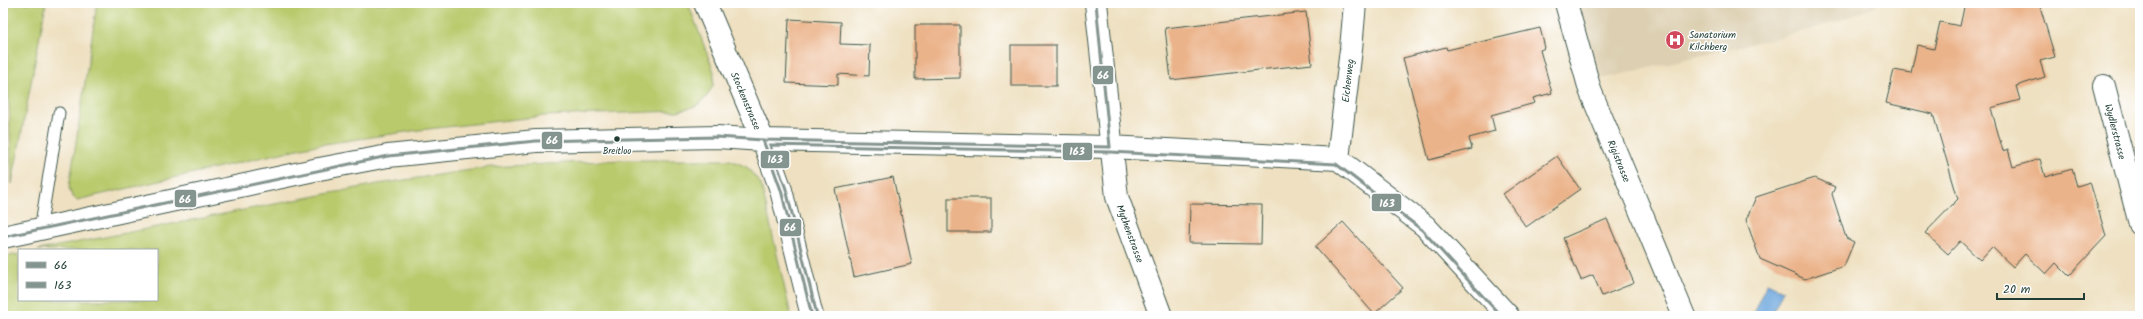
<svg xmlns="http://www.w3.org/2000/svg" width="2143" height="319" viewBox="0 0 2143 319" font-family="Kalam,sans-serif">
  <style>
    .built { fill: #ddd0b2 }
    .green { fill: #b9ca6d; stroke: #6c8450 }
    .water { fill: #6ea7dd; stroke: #467288 }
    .building { fill: #ebb38a }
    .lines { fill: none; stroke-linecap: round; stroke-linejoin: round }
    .lane-casing { stroke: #3e5549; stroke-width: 13 }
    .street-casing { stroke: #3e5549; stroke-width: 24 }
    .lane { stroke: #fff; stroke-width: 11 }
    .street { stroke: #fff; stroke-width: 22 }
    .bus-1-casing { stroke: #fff; stroke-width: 6 }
    .bus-2-casing { stroke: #fff; stroke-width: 6 }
    .bus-1 { stroke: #84948f; stroke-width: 3 }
    .bus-2 { stroke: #84948f; stroke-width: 3 }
    .bus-dot { fill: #1f3d34; stroke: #fff; stroke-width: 1.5 }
    .labels { text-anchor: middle; stroke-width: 3; stroke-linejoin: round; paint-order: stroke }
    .bus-label { font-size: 9px; fill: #1f3d34; stroke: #fff }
    .poi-label { font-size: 10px; fill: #1f3d34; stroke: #fff; text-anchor: start }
    .street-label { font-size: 10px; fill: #1f3d34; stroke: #fff }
    .line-badge { stroke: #fff; stroke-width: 1.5 }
    .badge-label { font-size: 11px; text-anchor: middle; font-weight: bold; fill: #fff }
  </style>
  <rect width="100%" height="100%" fill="#fff"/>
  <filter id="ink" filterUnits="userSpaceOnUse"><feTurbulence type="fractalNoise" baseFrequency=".025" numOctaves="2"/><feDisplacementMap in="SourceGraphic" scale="8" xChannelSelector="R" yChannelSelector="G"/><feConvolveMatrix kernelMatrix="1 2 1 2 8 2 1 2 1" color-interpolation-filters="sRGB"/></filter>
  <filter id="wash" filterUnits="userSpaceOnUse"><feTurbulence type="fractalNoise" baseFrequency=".012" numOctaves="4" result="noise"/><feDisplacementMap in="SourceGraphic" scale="16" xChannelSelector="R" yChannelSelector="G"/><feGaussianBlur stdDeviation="0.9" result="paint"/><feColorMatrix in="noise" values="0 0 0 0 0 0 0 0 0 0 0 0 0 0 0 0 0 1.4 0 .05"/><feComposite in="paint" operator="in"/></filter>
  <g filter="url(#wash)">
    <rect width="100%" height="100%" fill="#eee0c0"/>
    <path class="built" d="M1574,3H1880L1855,15L1813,29L1594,81Z"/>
    <g class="green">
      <path d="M5,3H46L12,184Z"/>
      <path d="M97,3H688L714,72L713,86L705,99L696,106L678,111L544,116L419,130L311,146L77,200L72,196L69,188Z"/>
      <path d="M621,160H730L747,167L761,184L791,316H3V257L19,254V300H157V250H38L378,184L491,167Z"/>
    </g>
    <path class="water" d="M1767,283L1783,290L1771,316H1752Z"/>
    <g id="blocks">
      <g class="building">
        <path d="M1965,3H2039L2055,57L2040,61L2045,77L2016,86L2020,100L1991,108L2003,151L2008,149L2013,167L2040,159L2045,177L2072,169L2077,186L2090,182L2106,236L2069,276L2056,263L2046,274L2025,254L2013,267L1992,247L1980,260L1960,241L1948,254L1925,233L1958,199L1933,114L1886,103L1894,70L1911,73L1917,45L1934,49L1940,22L1960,26Z"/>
        <path d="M1306,12L1312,64L1171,80L1165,28Z"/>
        <path d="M789,19L841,22L840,44L870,45L869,76L838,74V85L786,83Z"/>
        <path d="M915,25H960V78L915,79Z"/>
        <path d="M1540,28L1545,48L1540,50L1552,93L1533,98L1535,103L1491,115L1495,131L1469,138L1472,149L1429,160L1403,58L1446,47L1447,50Z"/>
        <rect x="1011" y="45" width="45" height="41"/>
        <path d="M1557,156L1580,189L1526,227L1503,194Z"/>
        <path d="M893,177L912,264L854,277L835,189Z"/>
        <path d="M1815,178L1835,187L1832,194L1846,238L1854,242L1844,266L1805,279L1760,259L1746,220L1756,197Z"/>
        <rect x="948" y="198" width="43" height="34"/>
        <path d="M1190,204L1262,205L1261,244L1189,243Z"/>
        <path d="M1607,219L1634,283L1602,296L1593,275L1581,280L1563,238Z"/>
        <path d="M1343,222L1403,288L1374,314L1315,247Z"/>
      </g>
    </g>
  </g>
  <g filter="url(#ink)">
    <use href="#blocks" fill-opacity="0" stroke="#3e5549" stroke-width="1"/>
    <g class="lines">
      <defs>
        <path id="lane" d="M40,230L59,113"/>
        <g id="street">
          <path id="s1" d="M705,3L763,140L781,190L812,316"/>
          <path id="s2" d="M1096,3L1117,197L1161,316"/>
          <path id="s3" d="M1566,3L1590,90L1684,316"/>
          <path id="s4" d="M2104,86L2140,224"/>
          <path id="s5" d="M1338,159L1351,49L1355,3"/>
          <path d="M3,237L319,169L388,156L536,141L717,137L763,140L1110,147L1338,159L1425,226L1508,316"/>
        </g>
      </defs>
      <use href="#lane" class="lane-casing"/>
      <use href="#street" class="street-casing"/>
      <use href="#lane" class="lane"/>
      <use href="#street" class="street"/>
      <defs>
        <g id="bus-1">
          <path d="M1096,3L1110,147"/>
          <path d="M763,140L781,190L812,316"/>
          <path d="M3,237L388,156L536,141L717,137L763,140L1110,147"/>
        </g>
        <path id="bus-2" d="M817,315L786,189L770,145L1110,152L1336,164L1422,230L1501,316"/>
      </defs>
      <use href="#bus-1" class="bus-1-casing"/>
      <use href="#bus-2" class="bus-2-casing"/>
      <use href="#bus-1" class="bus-1"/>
      <use href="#bus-2" class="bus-2"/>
    </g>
  </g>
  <defs>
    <symbol id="hospital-disc" viewBox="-11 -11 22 22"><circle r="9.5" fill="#d1495b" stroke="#fff"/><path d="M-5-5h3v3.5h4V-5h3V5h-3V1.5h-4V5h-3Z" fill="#fff"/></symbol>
  </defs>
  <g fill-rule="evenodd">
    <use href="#hospital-disc" x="1664" y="29" width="22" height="22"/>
  </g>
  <circle class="bus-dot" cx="617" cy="139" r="3.5"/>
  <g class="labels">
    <g class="bus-label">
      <text x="617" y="154">Breitloo</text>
    </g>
    <g class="poi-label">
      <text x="1689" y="38">Sanatorium<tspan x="1689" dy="12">Kilchberg</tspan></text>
    </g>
    <g class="street-label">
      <text dy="4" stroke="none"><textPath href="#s5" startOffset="79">Eichenweg</textPath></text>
      <text dy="4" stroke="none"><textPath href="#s1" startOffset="106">Stockenstrasse</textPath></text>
      <text dy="4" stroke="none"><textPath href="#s4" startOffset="47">Wydlerstrasse</textPath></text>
      <text dy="4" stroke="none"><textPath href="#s3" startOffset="167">Rigistrasse</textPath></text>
      <text dy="4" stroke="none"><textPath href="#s2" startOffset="234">Mythenstrasse</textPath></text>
    </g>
  </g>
  <g class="line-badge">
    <rect x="1092" y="65" width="22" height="20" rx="4" fill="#84948f"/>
    <rect x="541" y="131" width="22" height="19" rx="4" fill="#84948f"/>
    <rect x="1062" y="142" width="31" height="19" rx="4" fill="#84948f"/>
    <rect x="760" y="150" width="30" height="19" rx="4" fill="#84948f"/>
    <rect x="174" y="189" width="23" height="19" rx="4" fill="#84948f"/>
    <rect x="1371" y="193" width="31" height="19" rx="4" fill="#84948f"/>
    <rect x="779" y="218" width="23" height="19" rx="4" fill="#84948f"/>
  </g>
  <g class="badge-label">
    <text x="1103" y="79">66</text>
    <text x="552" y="144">66</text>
    <text x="1077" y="155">163</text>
    <text x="775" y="163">163</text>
    <text x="185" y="203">66</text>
    <text x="1387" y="207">163</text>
    <text x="790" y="231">66</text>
  </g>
  <rect width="2143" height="319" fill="none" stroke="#fff" stroke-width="16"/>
  <rect x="18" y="249" width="140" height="52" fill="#ffffff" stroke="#a5b1ae"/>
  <rect x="26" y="262" width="20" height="6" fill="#84948f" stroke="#a5b1ae"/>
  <text x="54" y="269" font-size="12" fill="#1f3d34">66</text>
  <rect x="26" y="282" width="20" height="6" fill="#84948f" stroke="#a5b1ae"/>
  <text x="54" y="289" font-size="12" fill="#1f3d34">163</text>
  <path d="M1997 293v6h87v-6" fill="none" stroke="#1f3d34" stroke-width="2"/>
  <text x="2003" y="293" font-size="12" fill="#1f3d34" stroke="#ffffff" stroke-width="3" paint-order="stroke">20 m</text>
</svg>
